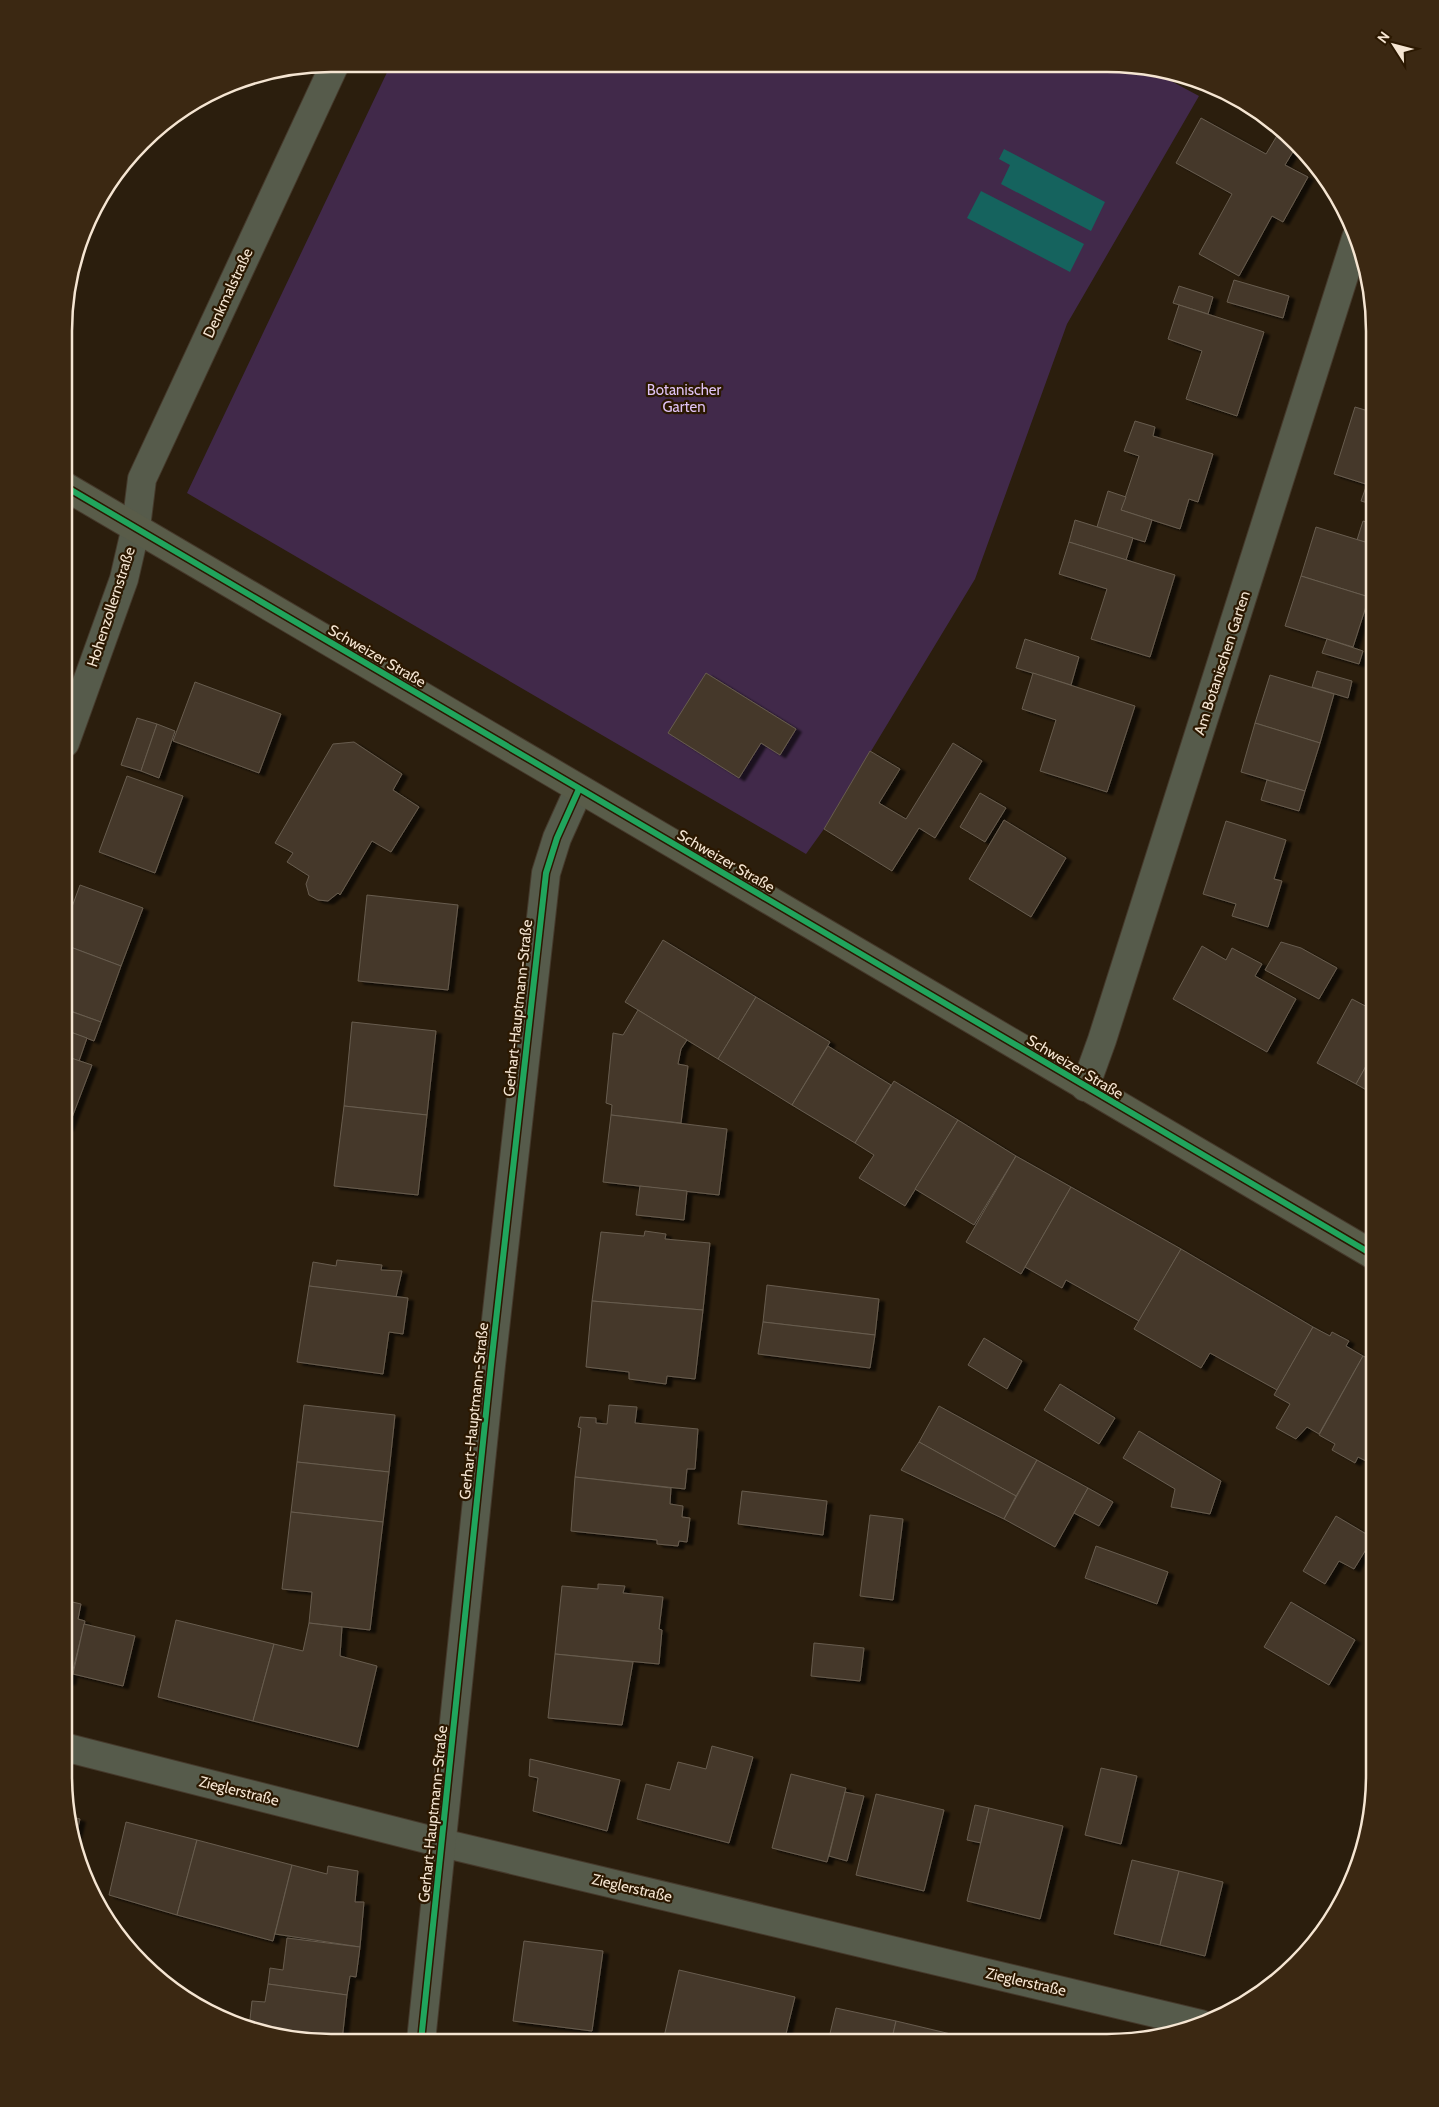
<svg xmlns="http://www.w3.org/2000/svg" width="1439" height="2107" viewBox="0 0 1439 2107" font-family="Cabin,sans-serif">
  <style>
    .green { fill: #41294a }
    .water { fill: #15635e }
    .building { fill: #44392b; stroke: #685c4e; filter: url(#shadow) }
    .lines { fill: none; stroke-linecap: round; stroke-linejoin: round }
    .minor-casing { stroke: #45392b; stroke-width: 30 }
    .secondary-casing { stroke: #45392b; stroke-width: 30 }
    .minor { stroke: #565b4b; stroke-width: 28 }
    .secondary { stroke: #595c49; stroke-width: 28 }
    .cycleway-casing { stroke: #2b1801; stroke-width: 9 }
    .cycleway { stroke: #20a55d; stroke-width: 6 }
    .labels { text-anchor: middle; stroke-width: 4.5; stroke-linejoin: round; paint-order: stroke }
    .street-label { font-size: 15px; fill: #f5e5d2; stroke: #2b1801 }
    .park-label { font-size: 15px; fill: #dfc2f4; stroke: #2b1801 }
    .rim { fill: none; stroke: #f5e5d2; stroke-width: 2.5 }
  </style>
  <defs>
    <filter id="shadow"><feDropShadow dx="5.5" dy="3" stdDeviation="1" flood-color="#0009"/></filter>
  </defs>
  <rect width="100%" height="100%" fill="#2b1e0d"/>
  <path class="green" d="M391,64L1143,66L1199,96L1067,324L975,579L824,829L806,854L187,493Z"/>
  <g class="water">
    <path d="M1004,149L1105,202L1091,231L1001,184L1010,165L999,159Z"/>
    <path d="M981,191L1084,244L1070,272L967,218Z"/>
  </g>
  <g class="building">
    <path d="M1201,118L1266,154L1278,134L1297,145L1285,165L1308,177L1283,222L1272,216L1239,276L1199,254L1232,194L1176,163Z"/>
    <path d="M1234,280L1289,296L1283,318L1227,302Z"/>
    <path d="M1179,286L1213,297L1208,314L1173,303Z"/>
    <path d="M1179,305L1264,332L1237,416L1186,399L1202,351L1168,339Z"/>
    <path d="M1355,407L1375,413V487L1334,474Z"/>
    <path d="M1135,421L1155,427L1153,436L1213,454L1198,502L1189,499L1180,529L1121,510L1139,456L1124,451Z"/>
    <path d="M1367,484L1375,487V505L1361,501Z"/>
    <path d="M1108,491L1126,497L1121,510L1152,520L1145,542L1097,527Z"/>
    <path d="M1075,520L1133,538L1126,560L1069,542Z"/>
    <path d="M1363,521L1375,525V545L1357,540Z"/>
    <path d="M1316,527L1375,545V576L1369,597L1301,576Z"/>
    <path d="M1069,542L1175,575L1150,657L1091,639L1107,589L1059,574Z"/>
    <path d="M1301,576L1369,597L1353,647L1285,626Z"/>
    <path d="M1025,639L1079,657L1071,685L1016,668Z"/>
    <path d="M1327,639L1363,651L1359,664L1322,653Z"/>
    <path d="M1317,671L1352,681L1348,698L1312,687Z"/>
    <path d="M706,673L796,729L780,755L761,743L739,778L668,733Z"/>
    <path d="M1033,673L1135,706L1107,792L1040,771L1056,720L1022,709Z"/>
    <path d="M1270,675L1334,694L1320,743L1255,723Z"/>
    <path d="M195,682L281,714L259,773L173,741Z"/>
    <path d="M137,718L157,724L141,771L121,765Z"/>
    <path d="M1255,723L1320,743L1305,791L1241,772Z"/>
    <path d="M157,724L175,731L159,778L141,771Z"/>
    <path d="M354,742L402,774L393,790L419,807L391,852L372,841L340,895L338,893L328,901L318,900L309,895L306,884L309,876L287,862L293,853L275,843L333,744Z"/>
    <path d="M953,743L982,761L935,838L919,828L892,871L824,829L870,751L900,769L879,803L906,819Z"/>
    <path d="M127,776L183,796L155,873L99,852Z"/>
    <path d="M1267,780L1305,791L1299,811L1261,800Z"/>
    <path d="M980,793L1006,808L985,842L960,827Z"/>
    <path d="M1004,820L1066,858L1031,917L969,879Z"/>
    <path d="M1226,821L1286,840L1274,879L1282,881L1268,927L1232,916L1236,904L1203,894Z"/>
    <path d="M80,885L143,908L121,966L65,945V926Z"/>
    <path d="M367,895L458,905L448,990L358,981Z"/>
    <path d="M663,940L756,997L718,1059L625,1002Z"/>
    <path d="M1281,942L1301,948L1337,968L1319,999L1265,970Z"/>
    <path d="M65,945L121,966L101,1022L65,1009Z"/>
    <path d="M1202,946L1226,960L1232,948L1262,964L1255,976L1296,999L1267,1052L1173,999Z"/>
    <path d="M756,997L830,1042L792,1105L718,1059Z"/>
    <path d="M1352,999L1375,1011V1050L1356,1084L1317,1063Z"/>
    <path d="M67,1010L101,1022L94,1041L65,1030Z"/>
    <path d="M638,1010L687,1040L681,1049L678,1064L688,1066L681,1123L611,1115L612,1105L606,1103L613,1033L623,1035Z"/>
    <path d="M352,1022L436,1031L427,1115L344,1106Z"/>
    <path d="M65,1030L87,1038L79,1061L65,1056Z"/>
    <path d="M828,1046L891,1085L855,1143L792,1105Z"/>
    <path d="M1375,1050V1095L1356,1084Z"/>
    <path d="M65,1056L92,1065L68,1128L65,1127Z"/>
    <path d="M894,1081L958,1120L905,1206L859,1178L874,1155L855,1143Z"/>
    <path d="M344,1106L427,1115L418,1195L334,1186Z"/>
    <path d="M611,1115L727,1129L719,1195L603,1182Z"/>
    <path d="M958,1120L1016,1156L974,1225L915,1189Z"/>
    <path d="M1016,1156L1071,1187L1021,1274L966,1242Z"/>
    <path d="M640,1186L687,1191L684,1220L636,1215Z"/>
    <path d="M1071,1187L1181,1249L1139,1321L1066,1280L1062,1288L1025,1267Z"/>
    <path d="M645,1231L666,1234L665,1239L710,1243L703,1310L592,1301L601,1232L644,1236Z"/>
    <path d="M1181,1249L1313,1327L1277,1390L1210,1353L1201,1368L1134,1329Z"/>
    <path d="M337,1260L382,1265L381,1270L402,1271L396,1297L309,1286L313,1262L336,1266Z"/>
    <path d="M767,1285L879,1299L875,1335L763,1322Z"/>
    <path d="M309,1286L408,1298L403,1334L389,1332L383,1374L297,1362Z"/>
    <path d="M592,1301L703,1310L695,1379L667,1376L666,1384L629,1379V1372L586,1367Z"/>
    <path d="M763,1322L875,1335L870,1368L758,1354Z"/>
    <path d="M1313,1327L1330,1336L1332,1332L1349,1341L1346,1346L1363,1356L1319,1434L1307,1427L1296,1439L1276,1428L1290,1404L1274,1395Z"/>
    <path d="M984,1338L1022,1361L1007,1389L968,1365Z"/>
    <path d="M1363,1356L1375,1362V1455L1370,1463L1358,1457L1355,1463L1332,1450L1335,1444L1319,1435Z"/>
    <path d="M1060,1384L1115,1418L1099,1444L1044,1410Z"/>
    <path d="M304,1405L395,1415L389,1472L297,1462Z"/>
    <path d="M609,1405L637,1407L635,1423L698,1429L695,1469H687L685,1489L575,1477L581,1428L578,1427L580,1417L596,1418V1423L607,1424Z"/>
    <path d="M939,1406L1037,1460L1016,1496L919,1442Z"/>
    <path d="M1139,1431L1221,1481L1210,1514L1171,1507L1175,1489L1123,1458Z"/>
    <path d="M919,1442L1016,1496L1004,1519L901,1470Z"/>
    <path d="M1037,1460L1088,1488L1055,1547L1004,1519Z"/>
    <path d="M297,1462L389,1472L383,1522L291,1512Z"/>
    <path d="M575,1477L671,1488L670,1504L683,1506L682,1517L690,1518L687,1542L679,1541L678,1546L657,1544V1540L571,1531Z"/>
    <path d="M1088,1488L1113,1502L1099,1526L1074,1513Z"/>
    <path d="M742,1491L827,1501L823,1535L738,1524Z"/>
    <path d="M291,1512L383,1522L370,1630L309,1623L312,1592L282,1589Z"/>
    <path d="M870,1515L903,1519L893,1600L860,1596Z"/>
    <path d="M1336,1516L1373,1538L1354,1569L1339,1561L1325,1584L1303,1571Z"/>
    <path d="M1096,1546L1168,1572L1157,1604L1085,1578Z"/>
    <path d="M598,1584L625,1586L623,1593L663,1597L659,1629L662,1630L659,1664L555,1654L562,1586L598,1589Z"/>
    <path d="M64,1600L81,1604L78,1619L85,1621L70,1682L64,1681Z"/>
    <path d="M1291,1602L1355,1640L1329,1685L1264,1647Z"/>
    <path d="M176,1620L274,1644L253,1721L158,1697Z"/>
    <path d="M309,1623L342,1627L340,1656L377,1666L358,1747L253,1721L274,1644L303,1651Z"/>
    <path d="M84,1624L135,1636L123,1686L73,1674Z"/>
    <path d="M814,1643L864,1648L860,1681L811,1676Z"/>
    <path d="M555,1654L633,1662L622,1725L548,1718Z"/>
    <path d="M712,1746L753,1757L729,1843L637,1819L646,1784L670,1790L678,1762L706,1769Z"/>
    <path d="M530,1759L620,1780L607,1831L533,1811L538,1778L529,1776Z"/>
    <path d="M1101,1768L1137,1776L1121,1844L1085,1835Z"/>
    <path d="M791,1774L846,1788L827,1862L772,1848Z"/>
    <path d="M845,1792L864,1796L847,1861L829,1856Z"/>
    <path d="M876,1794L944,1810L924,1891L856,1875Z"/>
    <path d="M975,1805L989,1808L981,1843L967,1840Z"/>
    <path d="M989,1808L1063,1826L1040,1919L967,1901Z"/>
    <path d="M68,1816L80,1819L74,1843L69,1828Z"/>
    <path d="M126,1822L197,1840L177,1915L109,1895Z"/>
    <path d="M197,1840L292,1865L273,1941L177,1915Z"/>
    <path d="M1132,1860L1179,1871L1160,1945L1114,1934Z"/>
    <path d="M292,1865L327,1874L328,1866L358,1871L355,1902H364L360,1947L275,1934Z"/>
    <path d="M1179,1871L1223,1882L1205,1956L1160,1945Z"/>
    <path d="M1346,1886L1348,1888L1330,1925L1285,1976L1282,1975Z"/>
    <path d="M287,1938L360,1947L356,1977L350,1976L347,1995L268,1984L270,1968L283,1970Z"/>
    <path d="M524,1941L603,1951L592,2031L513,2021Z"/>
    <path d="M679,1970L795,1997L784,2042H689L664,2037Z"/>
    <path d="M268,1984L347,1995L342,2041H297L249,2028L252,2001L265,2002Z"/>
    <path d="M836,2008L896,2021L891,2043L828,2042Z"/>
    <path d="M896,2021L955,2035L953,2043H891Z"/>
    <path d="M514,2038L539,2042H513Z"/>
  </g>
  <g class="lines">
    <defs>
      <g id="minor">
        <path d="M65,743L124,579L136,527L142,479L335,64"/>
        <path d="M1085,1087L1102,1040L1356,238"/>
        <path d="M64,1747L442,1843L1201,2024"/>
        <path d="M421,2041L491,1365L546,873L557,838L579,789"/>
      </g>
      <path id="secondary" d="M66,487L1375,1256"/>
    </defs>
    <use href="#minor" class="minor-casing"/>
    <use href="#secondary" class="secondary-casing"/>
    <use href="#minor" class="minor"/>
    <use href="#secondary" class="secondary"/>
    <defs>
      <g id="cycleway">
        <path d="M66,487L1375,1256"/>
        <path d="M421,2041L491,1365L546,873L557,838L579,789"/>
      </g>
    </defs>
    <use href="#cycleway" class="cycleway-casing"/>
    <use href="#cycleway" class="cycleway"/>
  </g>
  <g class="labels">
    <g class="street-label">
      <text transform="translate(228 293) rotate(-65)" y="5">Denkmalstraße</text>
      <text transform="translate(111 607) rotate(-72)" y="5">Hohenzollernstraße</text>
      <text transform="translate(377 656) rotate(30)" y="5">Schweizer Straße</text>
      <text transform="translate(1222 663) rotate(-72)" y="5">Am Botanischen Garten</text>
      <text transform="translate(726 861) rotate(30)" y="5">Schweizer Straße</text>
      <text transform="translate(518 1008) rotate(-84)" y="5">Gerhart-Hauptmann-Straße</text>
      <text transform="translate(1075 1067) rotate(31)" y="5">Schweizer Straße</text>
      <text transform="translate(474 1411) rotate(-84)" y="5">Gerhart-Hauptmann-Straße</text>
      <text transform="translate(239 1791) rotate(14)" y="5">Zieglerstraße</text>
      <text transform="translate(433 1814) rotate(-84)" y="5">Gerhart-Hauptmann-Straße</text>
      <text transform="translate(632 1888) rotate(13)" y="5">Zieglerstraße</text>
      <text transform="translate(1026 1982) rotate(13)" y="5">Zieglerstraße</text>
    </g>
    <g class="park-label">
      <text x="684" y="395">Botanischer<tspan x="684" dy="17">Garten</tspan></text>
    </g>
  </g>
  <path d="M0 0H1439V2107H0ZM331 72H1107A259 259 0 0 1 1366 331V1775A259 259 0 0 1 1107 2034H331A259 259 0 0 1 72 1775V331A259 259 0 0 1 331 72Z" fill="#3b2812" fill-rule="evenodd"/>
  <path class="rim" d="M331 72H1107A259 259 0 0 1 1366 331V1775A259 259 0 0 1 1107 2034H331A259 259 0 0 1 72 1775V331A259 259 0 0 1 331 72Z"/>
  <g transform="translate(1394 45) rotate(306)" stroke="#2b1801" stroke-width="4" paint-order="stroke">
  <path d="M0-4L9 19L0 12L-9 19Z" fill="#f5e5d2"/>
  <text y="-8" font-size="14" font-weight="bold" text-anchor="middle" fill="#f5e5d2">N</text>
  </g>
</svg>
